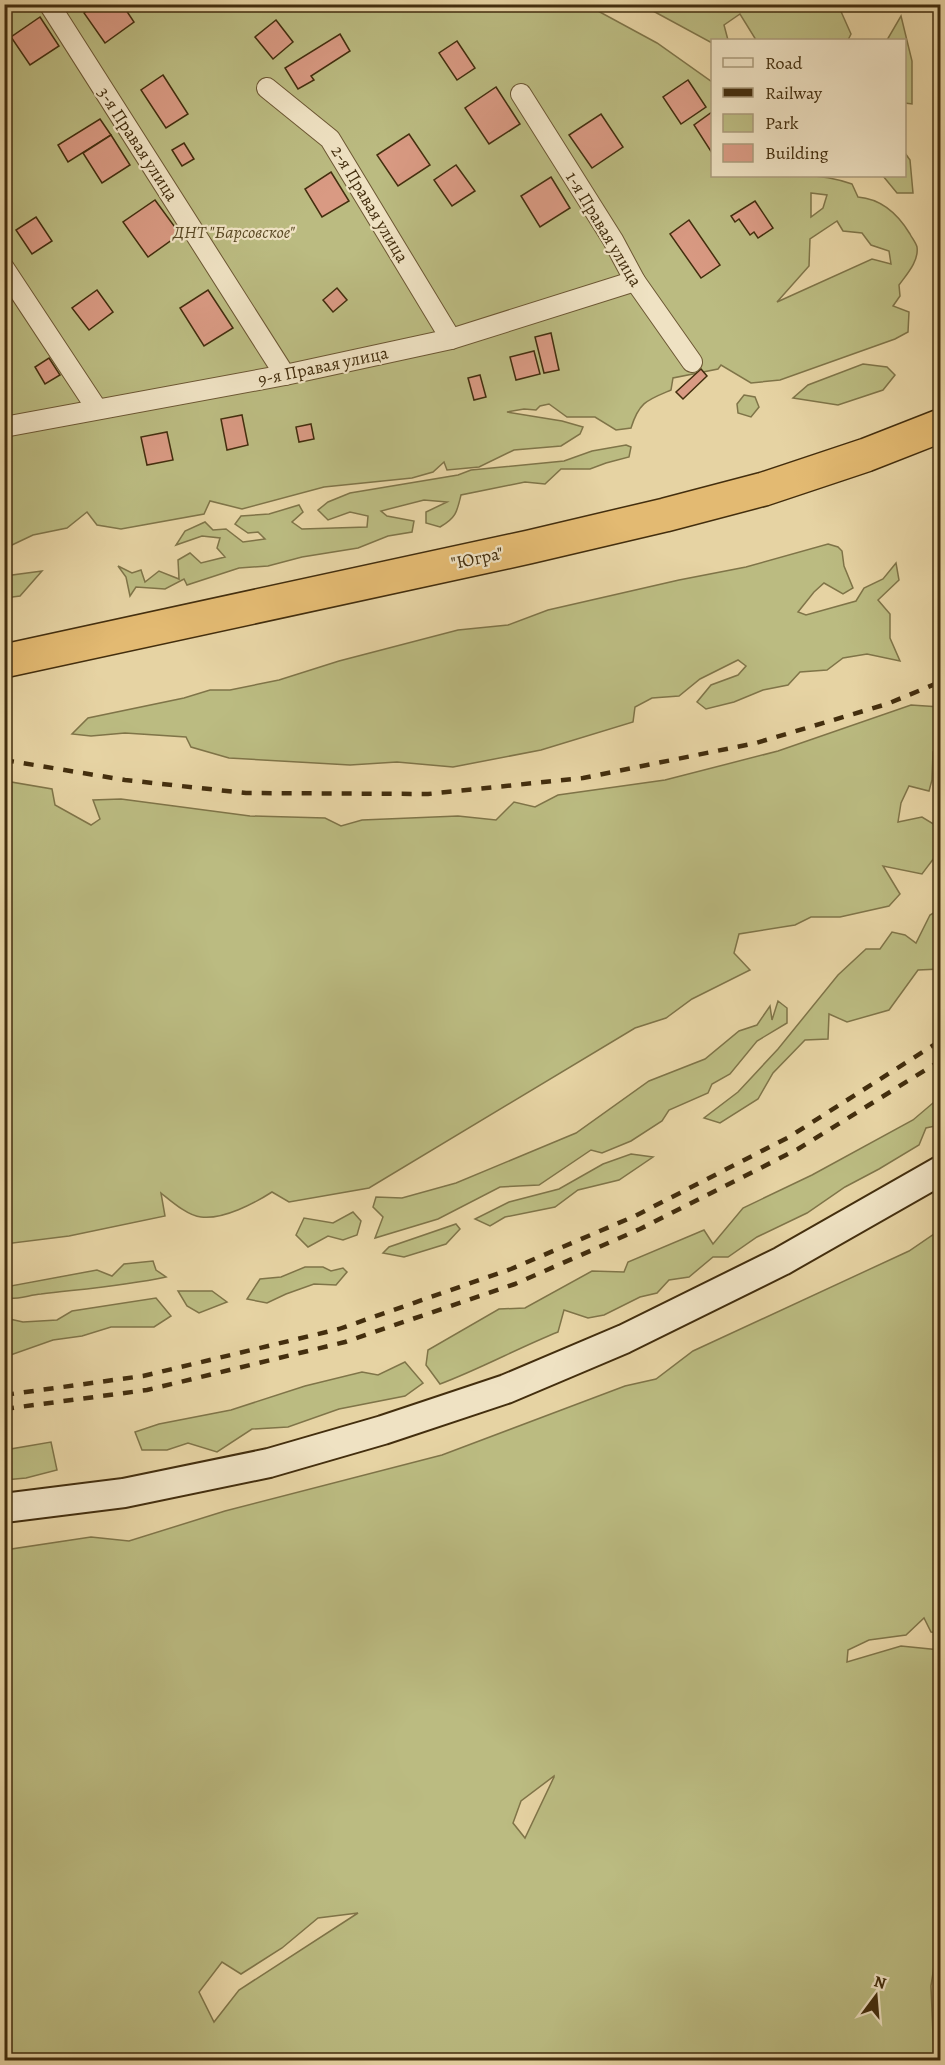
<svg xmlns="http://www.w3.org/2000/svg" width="945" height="2065" viewBox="0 0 945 2065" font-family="Alegreya,serif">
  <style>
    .green { fill: #bbbb81; stroke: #7f7448; stroke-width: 1.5; fill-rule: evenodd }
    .building { fill: #d99a83; stroke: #432e0e; stroke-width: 1.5 }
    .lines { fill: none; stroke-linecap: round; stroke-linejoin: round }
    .minor-casing { stroke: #6c5733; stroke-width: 22 }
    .secondary-casing { stroke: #432e0e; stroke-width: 32 }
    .trunk-casing { stroke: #432e0e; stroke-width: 36 }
    .minor { stroke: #efe2c3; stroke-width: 20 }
    .secondary { stroke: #efe2c3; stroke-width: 28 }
    .trunk { stroke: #e3ba72; stroke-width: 33 }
    .rail { stroke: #432e0e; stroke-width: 4.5; stroke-dasharray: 10 10; stroke-linecap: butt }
    .labels { text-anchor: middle; stroke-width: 4.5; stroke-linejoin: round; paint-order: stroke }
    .street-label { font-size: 18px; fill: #432e0e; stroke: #efe2c3 }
    .park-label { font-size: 18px; font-style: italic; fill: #5b4a25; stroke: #efe2c3 }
  </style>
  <rect width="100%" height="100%" fill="#e6d3a3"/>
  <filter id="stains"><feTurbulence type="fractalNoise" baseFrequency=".00333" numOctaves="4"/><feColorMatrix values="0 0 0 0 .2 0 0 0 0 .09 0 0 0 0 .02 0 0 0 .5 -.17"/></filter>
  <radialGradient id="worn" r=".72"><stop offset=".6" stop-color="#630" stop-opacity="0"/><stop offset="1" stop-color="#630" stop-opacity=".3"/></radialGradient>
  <g class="green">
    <path d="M5,5H587L657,43L712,82V176C758,176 809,169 852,184L858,197C882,199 898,214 910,234C912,238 916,243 917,247C919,261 907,274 899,285L900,296L893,306L909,312L908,332L895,339L780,380L751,383L721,365L718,369L673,378L671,390C647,400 639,402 631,428L616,430L595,417H567L549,404L540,406L536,410L524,409L507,412L562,421L583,427L580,434L561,446L514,450L479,467L447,470L444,462L433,472L412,478L324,487L242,509L210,501L204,514L121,529L97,525L87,512L67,528L33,535L12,545L5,547ZM811,193L827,195L823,208L811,217ZM837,221L843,231L862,233L871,245L889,251L891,264L872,259L777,302L809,266L810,239Z"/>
    <path d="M642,5H833L839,7L851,34L848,40H756L740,14L724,25L728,40H712V43Z"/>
    <path d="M901,16L912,61V104L905,103L904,40H887Z"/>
    <path d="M905,153L910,160L913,193H897L883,176H904Z"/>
    <path d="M863,364L887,367L895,375L883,390L838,405L793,398L808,385Z"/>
    <path d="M744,395L755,397L759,407L751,417L738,413L737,404Z"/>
    <path d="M626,445L631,447L629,457L606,463L590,469H561L545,484L525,482L461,495C457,512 456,518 440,527L426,523V512L447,502L424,500L381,511L387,516L414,521L412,532L388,536L358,548L302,557L268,566L239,568L187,585L184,579L165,589L136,587L130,596L126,577L118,566L132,573L141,570L145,582L159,571L179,579L178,560L190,553L201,563L225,557L217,548L220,538L202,536L176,545L185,531L205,522L213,530L226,529L243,542L265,539L258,532L248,533L235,524L241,516L269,514L299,505L303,512L292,522L302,529L367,527L368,516L350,512L328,520L318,510L328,502L350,493L458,475L471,470L564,461L592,451Z"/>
    <path d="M828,544L838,547L842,551L844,566L853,588L843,594L824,583L814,592L798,612L806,615L856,601L864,588L883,579L896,563L899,580L878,600L890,614V638L900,661L867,654L843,658L827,670L800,672L788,685L763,690L734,702L706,709L697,702L711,685L738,675L746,666L738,660L700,679L679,696L652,698L635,707L633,722L541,750L453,767L397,762L350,765L229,758L191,747L186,737L125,733L91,736L72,734L88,718L184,698L210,690H230L279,680L339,661L458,630L508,625L548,610L679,580L746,567Z"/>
    <path d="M42,571L20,596L5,598V576Z"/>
    <path d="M911,705L940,707V739L933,752L932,780L929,791L909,786L901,803L898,822L922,817L940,828V855L934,858L922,874L883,866L900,894L889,906L840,917H811L795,925L739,934L734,953L750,970L692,999L666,1018L635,1028L369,1188L289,1202L272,1192C255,1203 223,1220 201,1217C188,1216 171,1201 161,1193L165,1216L69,1236L5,1244V781L52,789L55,805L91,825L100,819L93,800L121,799L250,816L325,818L341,826L362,820L458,816L496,820L514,802L535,807L558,795L665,780L778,751Z"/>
    <path d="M940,909V969L918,970L889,1010L847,1022L829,1014L828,1039L805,1040L773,1073L758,1099L720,1123L704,1118L738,1092L778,1049L838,975L866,949H880L892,932L905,935L916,943L930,915Z"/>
    <path d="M778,1001L787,1008V1023L757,1041L730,1074L712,1084L708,1093L669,1110L662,1121L631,1141L602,1153L591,1150L539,1185L500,1187L438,1219L375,1238L383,1217L373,1207L376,1197L402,1198L456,1183L576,1133L649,1081L705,1059L739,1031L757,1025L770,1006L772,1020Z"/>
    <path d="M940,1097V1125L926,1128L919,1145L879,1169L845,1187L807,1213L757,1237L728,1257H713L689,1277L669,1280L657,1293L640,1297L604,1315L588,1318L564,1310L558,1332C518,1348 480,1369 440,1384L426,1365L428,1350L499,1309L525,1308L592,1271L624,1272L628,1262L704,1230L713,1244L743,1208L812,1175L913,1120Z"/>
    <path d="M631,1154L653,1157L619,1180L578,1190L555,1207L505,1217L490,1226L475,1219L509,1202L559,1189L603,1164Z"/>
    <path d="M353,1212L361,1221L357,1235L343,1240L328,1236L308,1247L296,1235L304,1218L333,1223Z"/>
    <path d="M456,1224L460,1229L446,1244L404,1257L383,1253L389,1247Z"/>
    <path d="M940,1230V1633L931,1632L924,1618L906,1635L869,1640L848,1650L847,1662L901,1646L940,1650V1926L931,1986L934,2060H5V1550L91,1537L129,1541L225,1511L442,1455L625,1386L656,1379L693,1351L909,1251ZM554,1776V1777L525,1838L513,1823L521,1801ZM358,1913L239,1990L214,2022L199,1992L222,1962L241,1974L282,1948L318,1918Z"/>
    <path d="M153,1261L156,1270L166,1277C124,1286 83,1289 41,1294C29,1295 17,1300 5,1298V1287L97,1270L112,1276L124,1264Z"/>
    <path d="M305,1267H323L331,1271L343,1268L347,1272L336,1285L314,1284L286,1294L267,1303L247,1299L260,1279L281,1277Z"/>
    <path d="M178,1291H212L227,1302L199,1313L187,1306Z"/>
    <path d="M156,1298L171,1316L154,1327H111L82,1336L53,1340L5,1357V1318L23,1322L57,1320L72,1311Z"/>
    <path d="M405,1362L423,1383L405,1396L339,1409L288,1427L252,1429L217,1452L188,1443L167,1450H142L135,1432L159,1424L231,1410L305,1386L362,1372L378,1375Z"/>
    <path d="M51,1442L57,1470L26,1478L5,1480V1450Z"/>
  </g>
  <g class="building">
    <path d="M96,4H122L134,22L105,43L84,13Z"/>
    <path d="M40,17L59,46L30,65L11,37Z"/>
    <path d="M276,20L293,42L273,59L255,37Z"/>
    <path d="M340,34L350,51L311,76L314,80L298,89L285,68Z"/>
    <path d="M457,41L475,68L457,80L439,53Z"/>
    <path d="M163,75L188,114L166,128L141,90Z"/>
    <path d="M688,80L706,107L681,124L663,97Z"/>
    <path d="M496,87L520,124L489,144L465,108Z"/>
    <path d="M712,112V153L694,125Z"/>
    <path d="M601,114L623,147L592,168L569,135Z"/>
    <path d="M100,119L111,135L68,162L58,145Z"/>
    <path d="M409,134L430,165L398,186L377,155Z"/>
    <path d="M111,135L130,165L102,183L83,153Z"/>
    <path d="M184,143L194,159L182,166L172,150Z"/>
    <path d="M456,165L475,191L452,206L434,180Z"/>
    <path d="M331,172L349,201L322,217L305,189Z"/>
    <path d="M551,177L570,208L540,227L521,196Z"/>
    <path d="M155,200L180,234L148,257L123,222Z"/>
    <path d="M755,201L773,228L758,238L754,232L750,235L739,219L735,222L731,216Z"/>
    <path d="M36,217L52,241L32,254L16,230Z"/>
    <path d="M689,220L720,265L701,278L670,234Z"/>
    <path d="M337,288L347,300L333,312L323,300Z"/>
    <path d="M97,290L113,312L89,330L72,308Z"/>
    <path d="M208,290L233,328L204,346L180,308Z"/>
    <path d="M551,333L559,370L544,373L535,337Z"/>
    <path d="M534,351L540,374L516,380L510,357Z"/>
    <path d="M49,358L60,375L45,384L35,367Z"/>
    <path d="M701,369L707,376L683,399L676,392Z"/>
    <path d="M480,375L486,397L474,400L468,378Z"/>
    <path d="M242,415L248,445L227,450L221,419Z"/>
    <path d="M311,424L314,439L299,442L296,427Z"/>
    <path d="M167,432L173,460L147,465L141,437Z"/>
  </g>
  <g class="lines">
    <defs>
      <g id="minor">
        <path d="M49,4L285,375"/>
        <path d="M267,88L330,139L451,339"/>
        <path d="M521,94L613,240L635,281L692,362"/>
        <path d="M4,268L97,409"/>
        <path d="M4,427L285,375L451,339L635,281"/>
      </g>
      <path id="secondary" d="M4,1508L124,1493L269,1463L383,1430L506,1389L624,1339L782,1261L940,1171"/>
      <path id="trunk" d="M4,661L529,547L665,515L764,489L866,455L940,426"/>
    </defs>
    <use href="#minor" class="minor-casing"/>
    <use href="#secondary" class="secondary-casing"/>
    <use href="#trunk" class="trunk-casing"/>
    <use href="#minor" class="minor"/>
    <use href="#secondary" class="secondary"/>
    <use href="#trunk" class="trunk"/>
    <g class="rail">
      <path d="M4,760L125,780L246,793L428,794L583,778L756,743L887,704L940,682"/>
      <path d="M4,1395L143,1376L339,1329L511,1269L635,1216L789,1137L940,1041"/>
      <path d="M4,1409L147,1390L345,1342L515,1284L640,1229L798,1149L940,1061"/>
    </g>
  </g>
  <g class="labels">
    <g class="street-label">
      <text transform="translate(138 144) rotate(57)" y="6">3-я Правая улица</text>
      <text transform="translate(370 204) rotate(59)" y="6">2-я Правая улица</text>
      <text transform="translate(604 229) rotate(59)" y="6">1-я Правая улица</text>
      <text transform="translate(323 366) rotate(-12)" y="6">9-я Правая улица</text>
      <text transform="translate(477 558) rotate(-12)" y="6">"Югра"</text>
    </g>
    <g class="park-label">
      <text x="234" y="238">ДНТ "Барсовское"</text>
    </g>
  </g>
  <rect width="945" height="2065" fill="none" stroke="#e6d3a3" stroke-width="24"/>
  <rect x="6" y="6" width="933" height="2053" fill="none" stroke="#432e0e" stroke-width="3"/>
  <rect x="12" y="12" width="921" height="2041" fill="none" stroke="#432e0e" stroke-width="1.5"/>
  <rect x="711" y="39" width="195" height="138" fill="#efe2c3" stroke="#aa9a7b" stroke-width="1.5"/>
  <rect x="723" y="58" width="30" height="9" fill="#efe2c3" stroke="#aa9a7b" stroke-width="1.5"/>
  <text x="765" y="69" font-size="18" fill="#432e0e">Road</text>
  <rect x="723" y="88" width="30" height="9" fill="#432e0e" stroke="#aa9a7b" stroke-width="1.5"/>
  <text x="765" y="99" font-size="18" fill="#432e0e">Railway</text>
  <rect x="723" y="114" width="30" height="18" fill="#bbbb81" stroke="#aa9a7b" stroke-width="1.5"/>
  <text x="765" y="129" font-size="18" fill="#432e0e">Park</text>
  <rect x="723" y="144" width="30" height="18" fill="#d99a83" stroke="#aa9a7b" stroke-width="1.5"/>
  <text x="765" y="159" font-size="18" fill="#432e0e">Building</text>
  <g transform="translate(876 1996) rotate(16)" stroke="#efe2c3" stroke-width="4.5" paint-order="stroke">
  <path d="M0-4.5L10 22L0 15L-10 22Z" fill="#432e0e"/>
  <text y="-9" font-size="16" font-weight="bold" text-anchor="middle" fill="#432e0e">N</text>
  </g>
  <rect width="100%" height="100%" filter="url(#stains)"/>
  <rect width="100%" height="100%" fill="url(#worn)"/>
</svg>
